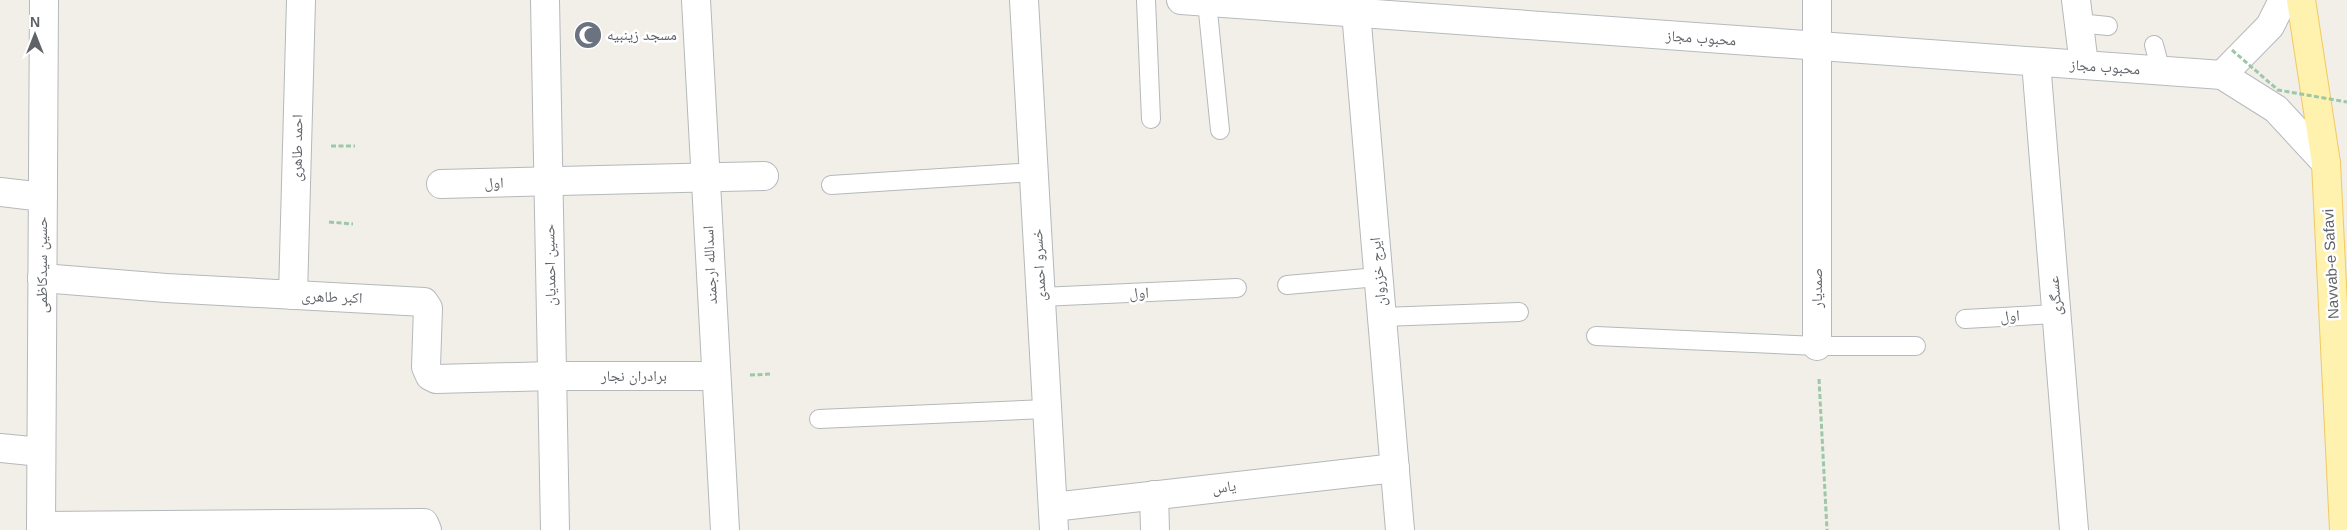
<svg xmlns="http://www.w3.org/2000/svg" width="2347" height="530" viewBox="0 0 2347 530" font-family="Helvetica,'Noto Naskh Arabic',sans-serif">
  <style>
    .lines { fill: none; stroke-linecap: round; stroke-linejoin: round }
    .service-casing { stroke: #b5b8bc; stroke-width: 20 }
    .minor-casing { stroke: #b5b8bc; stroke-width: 30 }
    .tertiary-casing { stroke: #b5b8bc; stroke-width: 30 }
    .secondary-casing { stroke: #b6babf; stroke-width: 30 }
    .primary-casing { stroke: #f2c960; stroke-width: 30 }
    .path { stroke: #9cc7a9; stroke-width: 3; stroke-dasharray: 5 2.5; stroke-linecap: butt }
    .service { stroke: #fff; stroke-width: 18 }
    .minor { stroke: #fff; stroke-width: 28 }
    .tertiary { stroke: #fff; stroke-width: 28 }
    .secondary { stroke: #fff; stroke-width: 28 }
    .primary { stroke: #fff2af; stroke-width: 28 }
    .path-bridge { stroke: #9cc7a9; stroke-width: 3; stroke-dasharray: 5 2.5; stroke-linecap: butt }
    .labels { text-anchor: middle; stroke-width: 5; stroke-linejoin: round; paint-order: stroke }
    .worship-label { font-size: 15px; fill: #5b616d; stroke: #fff; text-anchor: start }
    .street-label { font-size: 15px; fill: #5f6368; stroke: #fff }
  </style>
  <rect width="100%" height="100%" fill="#f1efe8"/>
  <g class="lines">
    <defs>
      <g id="service">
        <path d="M1146,0L1151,119"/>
        <path d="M1207,2L1220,130"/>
        <path d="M2078,23L2108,26"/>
        <path d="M2154,45L2161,71"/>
        <path d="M831,185L1034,172"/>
        <path d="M1287,285L1378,277"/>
        <path d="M1041,297L1237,288"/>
        <path d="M1382,317L1519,312"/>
        <path d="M1965,319L2056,314"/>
        <path d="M1596,336L1817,346H1916"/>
        <path d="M819,419L1047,409"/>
      </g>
      <g id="minor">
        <path d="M545,0L555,530"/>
        <path d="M696,0L725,530"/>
        <path d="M1024,0L1054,530"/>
        <path d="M1355,0L1400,530"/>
        <path d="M1817,0V346"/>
        <path d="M2076,0L2084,65"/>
        <path d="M2036,62L2074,530"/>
        <path d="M441,184L764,176"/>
        <path d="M0,192L43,197"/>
        <path d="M42,278L166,288L424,302L428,308L426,367L430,376L436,379L552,376H716"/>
        <path d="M293,295L301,0"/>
        <path d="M0,448L41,452"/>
        <path d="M1154,495L1155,530"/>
        <path d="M1053,507L1395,468"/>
        <path d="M41,526L424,523L427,530"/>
      </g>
      <path id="tertiary" d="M41,530L44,0"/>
      <g id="secondary">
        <path d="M1181,0L2222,75L2276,109L2326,163"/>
        <path d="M2222,75L2270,26L2283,0"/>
      </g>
      <path id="primary" d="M2301,0L2326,163L2344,530"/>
    </defs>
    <use href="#service" class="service-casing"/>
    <use href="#minor" class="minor-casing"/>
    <use href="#tertiary" class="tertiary-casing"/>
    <use href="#secondary" class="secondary-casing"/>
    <use href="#primary" class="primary-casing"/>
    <g class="path">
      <path d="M331,146H355"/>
      <path d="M329,222L353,224"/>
      <path d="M750,375L771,374"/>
      <path d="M1819,379L1827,530"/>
    </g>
    <use href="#service" class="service"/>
    <use href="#minor" class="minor"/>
    <use href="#tertiary" class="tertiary"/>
    <use href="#secondary" class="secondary"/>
    <use href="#primary" class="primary"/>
    <path class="path-bridge" d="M2232,50L2278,90L2347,102"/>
  </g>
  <defs>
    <symbol id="mosque-disc" viewBox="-11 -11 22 22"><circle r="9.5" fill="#6b7280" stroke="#fff"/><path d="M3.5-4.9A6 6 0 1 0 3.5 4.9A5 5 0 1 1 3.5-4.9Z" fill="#fff"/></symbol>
  </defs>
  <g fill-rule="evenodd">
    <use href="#mosque-disc" x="572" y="19" width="32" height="32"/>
  </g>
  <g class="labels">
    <g class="worship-label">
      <text x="607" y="40">مسجد زینبیه</text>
    </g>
    <g class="street-label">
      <text transform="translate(1701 38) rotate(4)" y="5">محبوب مجاز</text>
      <text transform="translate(2105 67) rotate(4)" y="5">محبوب مجاز</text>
      <text transform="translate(297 148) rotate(-89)" y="5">احمد طاهری</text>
      <text transform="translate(494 183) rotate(-2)" y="5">اول</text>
      <text transform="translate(2331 264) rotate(-93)" y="5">Navvab-e Safavi</text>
      <text transform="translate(42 265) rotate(-90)" y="5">حسین سیدکاظمی</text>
      <text transform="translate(550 265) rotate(-91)" y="5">حسین احمدیان</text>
      <text transform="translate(710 265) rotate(-93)" y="5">اسدالله ارجمند</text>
      <text transform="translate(1039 265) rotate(-93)" y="5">خسرو احمدی</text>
      <text transform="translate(1378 272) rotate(-95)" y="5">ایرج خزروان</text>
      <text transform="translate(1817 288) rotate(-90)" y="5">صمدیار</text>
      <text transform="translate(1139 293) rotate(-3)" y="5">اول</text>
      <text transform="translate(2055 296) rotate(-95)" y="5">عسگری</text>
      <text transform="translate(332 297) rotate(2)" y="5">اکبر طاهری</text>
      <text transform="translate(2010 316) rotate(-4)" y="5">اول</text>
      <text x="634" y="381">برادران نجار</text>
      <text transform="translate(1224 487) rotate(-7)" y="5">یاس</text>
    </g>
  </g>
  <g transform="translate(35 35)" stroke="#ffffff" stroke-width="4" paint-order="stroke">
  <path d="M0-4L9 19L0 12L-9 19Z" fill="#5f6368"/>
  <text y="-8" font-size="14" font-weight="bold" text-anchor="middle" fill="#5f6368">N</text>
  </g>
</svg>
